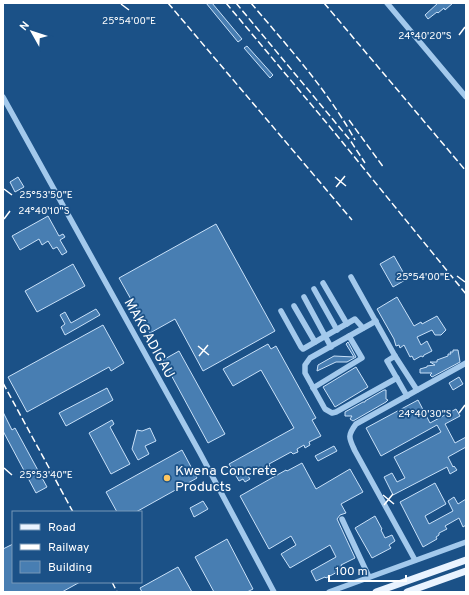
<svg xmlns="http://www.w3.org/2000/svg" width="469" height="595" viewBox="0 0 469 595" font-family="Overpass,sans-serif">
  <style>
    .building { fill: #487eb2; stroke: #c9e1f9 }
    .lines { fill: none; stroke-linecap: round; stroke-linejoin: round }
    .minor { stroke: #a3c9ec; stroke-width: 5.5 }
    .major { stroke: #e9f3ff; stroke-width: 7 }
    .rail { stroke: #fff; stroke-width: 1.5; stroke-dasharray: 7 3; stroke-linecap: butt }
    .ticks { fill: none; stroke: #fff; stroke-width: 1.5 }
    .poi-dot { fill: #fdc660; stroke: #1b5187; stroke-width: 1.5 }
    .labels { text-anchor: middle; stroke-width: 3.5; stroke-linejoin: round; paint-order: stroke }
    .street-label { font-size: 14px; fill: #fff; stroke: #1b5187 }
    .poi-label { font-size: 14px; fill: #fff; stroke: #1b5187; text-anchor: start }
    .ticks-label { font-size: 10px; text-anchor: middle; fill: #fff; stroke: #1b5187; stroke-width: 3.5; stroke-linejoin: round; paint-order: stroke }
  </style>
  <rect width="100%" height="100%" fill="#1b5187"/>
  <g class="building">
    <path d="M206,3H212L242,39L238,42Z"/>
    <path d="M438,3H453L445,10L444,8L438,13L437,12L428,19L425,15Z"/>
    <path d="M247,46L273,75L270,78L244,48Z"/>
    <path d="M18,177L24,187L15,192L10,182Z"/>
    <path d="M48,216L59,236L63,234L65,237L60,240L67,252L62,255L57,247L53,249L48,241L42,245L39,239L20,250L12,236Z"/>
    <path d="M216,224L275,331L203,371L175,319L150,333L119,278Z"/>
    <path d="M394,256L407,279L393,287L380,264Z"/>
    <path d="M73,264L85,286L37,312L25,291Z"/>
    <path d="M397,297L414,326L421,322L422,324L437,316L446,330L441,335H435L432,330L417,337L421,345L427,341L432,351L424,355L423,357L421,356L414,360L412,356L410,357L404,345L400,348L399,345L396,346L394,339L377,309Z"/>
    <path d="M96,309L100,315L65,335L61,327L65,324L60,315L65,312L71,323Z"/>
    <path d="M103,325L124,363L111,371L109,367L27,412L8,377Z"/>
    <path d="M348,342L356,357L347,362H336L317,371L318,365L334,356L354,357L346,344Z"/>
    <path d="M268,344L271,349L276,346L316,418L312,420L321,436L309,442L310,445L305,448L304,445L297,449L298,452L293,454L291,452L269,464L270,467L264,470L263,467L248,476L250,479L245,482L243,479L239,481L229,464L294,428L261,370L233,386L223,369Z"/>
    <path d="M453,350H458L460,362L432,377L430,375L432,373H420V369L427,367V366L435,365L430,362H437V360L448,356V354H451L450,352H453Z"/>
    <path d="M179,351L225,434L208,443L163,360Z"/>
    <path d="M356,367L368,387L335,407L323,387Z"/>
    <path d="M459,377L463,384L453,390L449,383Z"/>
    <path d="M107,388L113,400L66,426L59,413Z"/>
    <path d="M384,390H386V399L388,400L386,402L353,421L350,419L352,416H345V412L363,402H365V401Z"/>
    <path d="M418,400L430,423L456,409L460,416L445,424L455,443L466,437V447L448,457L453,467L454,466L457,470L450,474L447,467L393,495L384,477L392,473L397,482L405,478L394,457L441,432L437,425L381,456L366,428Z"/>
    <path d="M3,412L12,430L15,428L47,487L36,493L3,431Z"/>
    <path d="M112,420L114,424L110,427L130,464L111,474L89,433Z"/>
    <path d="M150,428L156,441L145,446L149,454L138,460L132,449L137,430L142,431Z"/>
    <path d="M334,446L337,451L318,461L315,456Z"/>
    <path d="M182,450L197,478L136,512H117L106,492Z"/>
    <path d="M302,463L316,489L350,469L363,492L341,504L346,513L340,515L337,519L355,558L341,565L343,569L326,578L325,577L316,581L311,571L336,557L330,545L290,568L281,554L296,545L291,536L269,549L240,496L286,470L287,471Z"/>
    <path d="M435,483L446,504L425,516L429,524L453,511L448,501L454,497L458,504L466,499V525L463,527L459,518L445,526L447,529L439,533V535L436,537L437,539L423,547L400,502Z"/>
    <path d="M203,501L208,509L194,517L190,508Z"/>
    <path d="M375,516L382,529L381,530L385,538L392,535L395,541L389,545L391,548L372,558L355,528Z"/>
    <path d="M227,539L253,589L247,592H214L195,557Z"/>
    <path d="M13,544V582H80L62,592H3V549Z"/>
    <path d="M178,567L192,592H142L140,588Z"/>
  </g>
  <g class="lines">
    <g class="minor">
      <path d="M387,3L466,97"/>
      <path d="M3,97L200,453L274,592"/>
      <path d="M351,277L395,356L417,390"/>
      <path d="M323,283L347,324"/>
      <path d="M314,289L337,330"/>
      <path d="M304,297L331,347"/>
      <path d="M294,306L315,342"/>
      <path d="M281,311L301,347L303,349L355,319L363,328"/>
      <path d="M376,321L310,358L305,365V373L325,409L332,413L336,412L397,378"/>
      <path d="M395,356L387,361L407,396"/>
      <path d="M313,388L362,358L349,336"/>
      <path d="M342,519L369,577"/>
      <path d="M415,560L355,451C349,438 347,436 356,424L466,363"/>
      <path d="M329,592L466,542"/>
    </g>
    <g class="major">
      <path d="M376,592L466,560"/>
      <path d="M407,592L466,571"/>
    </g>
    <g class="rail">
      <path d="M168,3L352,220"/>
      <path d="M226,3L330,127L466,294"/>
      <path d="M236,3L350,140L365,163"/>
      <path d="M251,3C288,47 327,89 355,140"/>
      <path d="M324,3L466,171"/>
      <path d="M349,120L384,168"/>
      <path d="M3,383L73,512"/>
      <path d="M112,582L117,592"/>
    </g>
  </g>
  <path class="ticks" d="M121,4L129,10M459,35L465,27M335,177L346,186M336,187L345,176M4,189L12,195M4,219L10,211M457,276L465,282M198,346L209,355M199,356L208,345M459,413L465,405M4,468L12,475M383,495L394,504M384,505L393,494"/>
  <circle class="poi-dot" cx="167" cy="478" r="4"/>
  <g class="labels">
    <g class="street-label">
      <text transform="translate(150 338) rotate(61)" y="5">MAKGADIGAU</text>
    </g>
    <g class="poi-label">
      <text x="175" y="475">Kwena Concrete<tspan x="175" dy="16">Products</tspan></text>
    </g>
  </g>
  <g class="ticks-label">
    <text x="129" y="24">25°54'00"E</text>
    <text x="425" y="39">24°40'20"S</text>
    <text x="46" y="198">25°53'50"E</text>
    <text x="44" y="214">24°40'10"S</text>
    <text x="423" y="280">25°54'00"E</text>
    <text x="425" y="417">24°40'30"S</text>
    <text x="46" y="478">25°53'40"E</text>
  </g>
  <rect width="469" height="595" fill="none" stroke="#ffffff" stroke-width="8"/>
  <rect x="12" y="511" width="130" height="72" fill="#1b5187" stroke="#7697b7"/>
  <rect x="20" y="524" width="20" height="6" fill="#e9f3ff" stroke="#7697b7"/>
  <text x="48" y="531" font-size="12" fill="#ffffff">Road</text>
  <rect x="20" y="544" width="20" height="6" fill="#ffffff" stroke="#7697b7"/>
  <text x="48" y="551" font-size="12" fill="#ffffff">Railway</text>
  <rect x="20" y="561" width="20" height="12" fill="#487eb2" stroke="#7697b7"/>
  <text x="48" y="571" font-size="12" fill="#ffffff">Building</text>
  <g transform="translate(32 32) rotate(309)" stroke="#1b5187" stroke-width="3" paint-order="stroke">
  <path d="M0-3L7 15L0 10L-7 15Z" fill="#ffffff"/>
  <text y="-6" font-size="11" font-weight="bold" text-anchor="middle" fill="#ffffff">N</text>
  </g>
  <path d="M329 575v6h77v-6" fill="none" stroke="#ffffff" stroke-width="2"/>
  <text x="335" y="575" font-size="12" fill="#ffffff" stroke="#1b5187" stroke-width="3" paint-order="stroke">100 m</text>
</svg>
